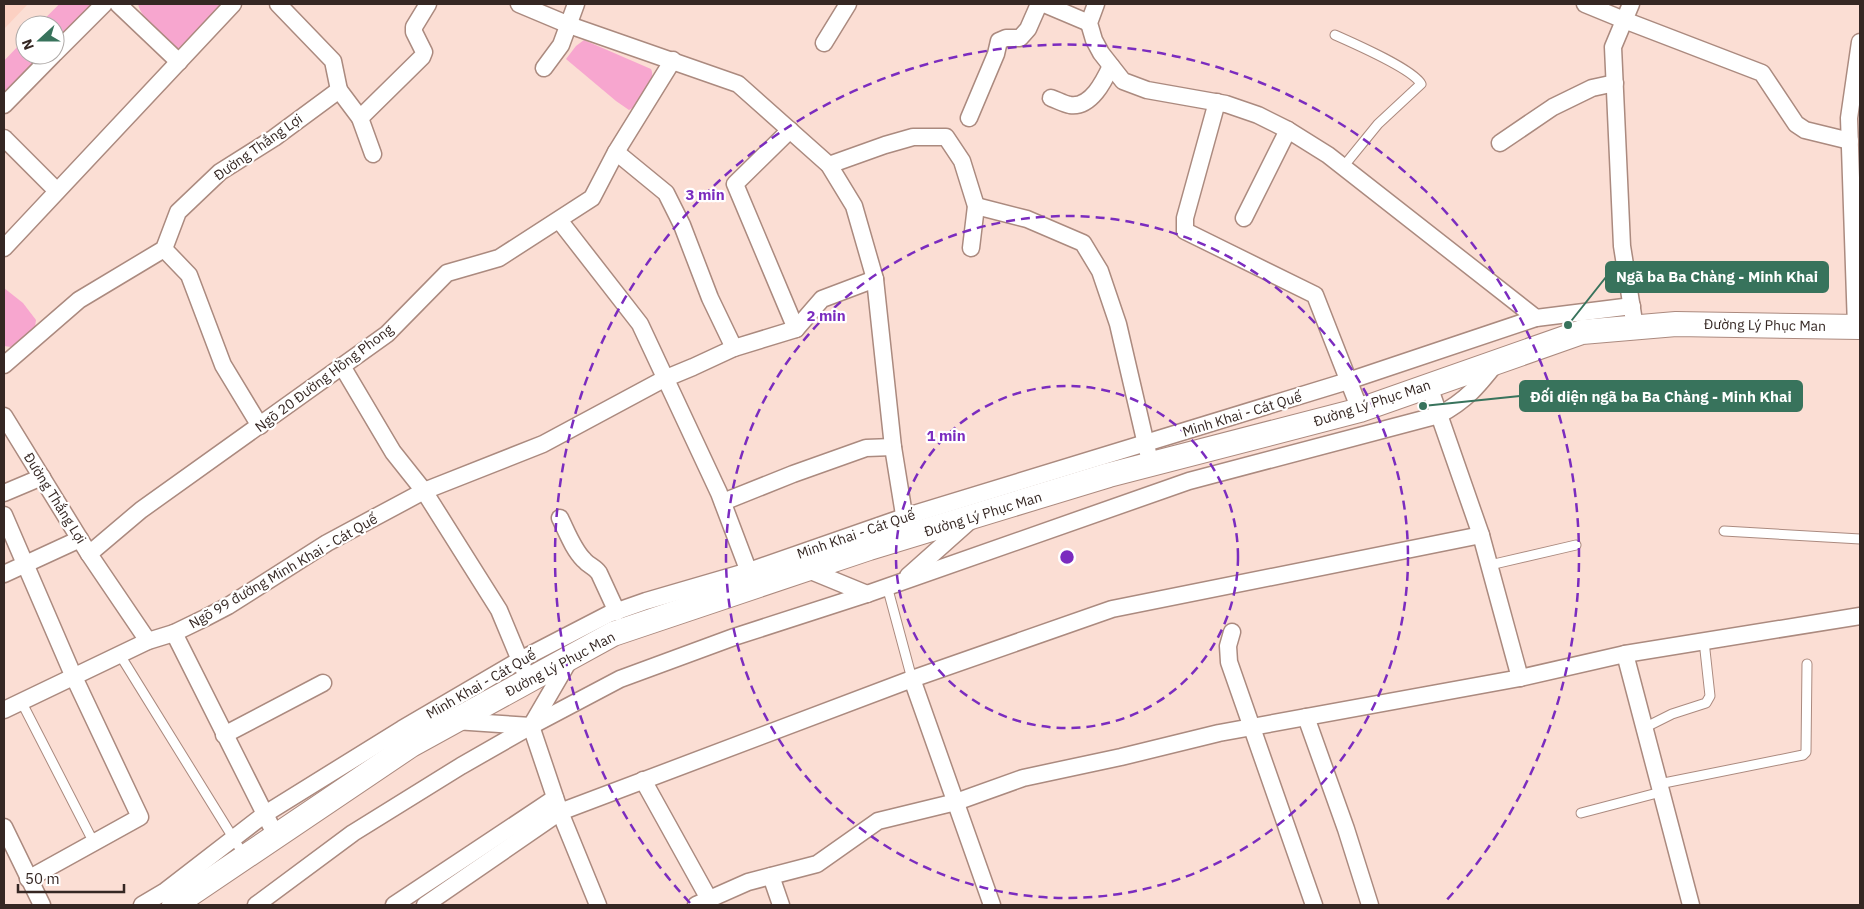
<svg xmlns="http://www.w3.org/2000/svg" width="1864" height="909" viewBox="0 0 1864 909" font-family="'IBM Plex Sans',sans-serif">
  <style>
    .built { fill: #fcd0c2 }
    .water { fill: #f7a6cf }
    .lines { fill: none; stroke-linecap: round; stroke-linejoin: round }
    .river { stroke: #f7a6cf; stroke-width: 25 }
    .service-casing { stroke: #ab8a7f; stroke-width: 11 }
    .minor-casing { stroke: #ab8a7f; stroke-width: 19 }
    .secondary-casing { stroke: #ab8a7f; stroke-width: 26 }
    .service { stroke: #fff; stroke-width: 9 }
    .minor { stroke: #fff; stroke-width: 16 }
    .secondary { stroke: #fff; stroke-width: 24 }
    .ring { fill: none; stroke: #7b2cbf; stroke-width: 2.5; stroke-dasharray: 9 6 }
    .labels { text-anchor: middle; stroke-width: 4.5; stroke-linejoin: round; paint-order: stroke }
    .street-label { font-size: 14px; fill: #352723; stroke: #fff }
    .centre { fill: #7b2cbf; stroke: #fff; stroke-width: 2.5 }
    .ring-label { font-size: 15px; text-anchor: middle; font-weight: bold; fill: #7b2cbf; stroke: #fff; stroke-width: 4.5; stroke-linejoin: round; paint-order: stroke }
    .leader { fill: none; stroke: #38735c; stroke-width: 2 }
    .callout-dot { fill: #38735c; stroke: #fff; stroke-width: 2 }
    .callout { fill: #38735c; stroke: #38735c; stroke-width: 2 }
    .callout-label { font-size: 15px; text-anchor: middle; font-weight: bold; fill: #fff }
  </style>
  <rect width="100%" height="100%" fill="#fbded4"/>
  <path class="built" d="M4,4H28L4,29Z"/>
  <g class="water">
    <path d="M138,4H224L179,48H175C163,36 142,21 138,4Z"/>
    <path d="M584,40L651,69C657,80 639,106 629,110L616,101L566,59L576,46Z"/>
    <path d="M4,288L23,303L36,320L35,327L11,347L4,346Z"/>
  </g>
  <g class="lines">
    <g class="river">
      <path d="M55,26L77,4"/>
      <path d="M4,79L27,55"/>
    </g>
    <defs>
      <g id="service">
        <path d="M1335,35C1353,43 1413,69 1421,84L1378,124L1343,167"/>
        <path d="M1724,531L1860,539"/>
        <path d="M1490,565L1576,545"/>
        <path d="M887,586L912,679"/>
        <path d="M120,655L245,857"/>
        <path d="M21,701L94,843"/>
        <path d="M1644,728L1672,714L1706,703L1710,696L1704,641"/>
        <path d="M1659,784L1803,755L1806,752L1807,664"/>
        <path d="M1581,813L1661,792"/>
      </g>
      <g id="minor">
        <path d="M118,4L179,62"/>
        <path d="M278,4L333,61L339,90"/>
        <path d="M519,4L569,25L738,84L829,165L854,206L875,279L893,447L906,527"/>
        <path d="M1044,4L1089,23"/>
        <path d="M1096,4L1089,23L1094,40L1101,53L1123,81L1147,90L1226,104L1258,115L1288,130L1328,155L1536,318"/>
        <path d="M1585,4L1624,20L1762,73L1796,124L1805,130L1850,141"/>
        <path d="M1631,4L1613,47L1622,246L1633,315"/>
        <path d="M824,43L848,4"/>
        <path d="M55,53L104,4"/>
        <path d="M544,68L561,45L576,4"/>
        <path d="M1051,98C1057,100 1064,104 1070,105C1091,108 1104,81 1111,66"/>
        <path d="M1217,102L1185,218V231L1315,295L1360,410"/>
        <path d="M4,105L53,55"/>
        <path d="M360,118L422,57L424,52L414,32V27L428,4"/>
        <path d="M969,118L996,54L999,41L1006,38H1020L1028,29L1039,4"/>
        <path d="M790,130L735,184L796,329"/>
        <path d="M4,138L57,191"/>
        <path d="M1500,143L1553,107L1592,88L1615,83"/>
        <path d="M616,152L666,193L682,225L710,298L734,348"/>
        <path d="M829,165L885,145L913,137H946L962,161L976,206L971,248"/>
        <path d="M976,206L1027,219L1083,243L1100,271L1118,324L1148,453"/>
        <path d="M1244,218L1288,130"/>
        <path d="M559,220L640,324L719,493L752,580"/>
        <path d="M4,248L233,4"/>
        <path d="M164,249L189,275L223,365L260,426"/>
        <path d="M1856,327L1849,118L1860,42"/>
        <path d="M4,365L79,300L164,249L178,212L220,172L274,138L339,90L360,118L373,154"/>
        <path d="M342,366L393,452L424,491L499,610L524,670"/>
        <path d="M1429,386L1481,535L1520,678"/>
        <path d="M4,416L89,554"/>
        <path d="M4,493L42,477"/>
        <path d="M723,502L793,474L866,448L893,447"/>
        <path d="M4,515L73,675L140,817L28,879"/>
        <path d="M560,518C567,532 573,549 584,560C589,566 595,567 599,573L617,612"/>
        <path d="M806,569L867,594"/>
        <path d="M4,574L80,539"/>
        <path d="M908,576L972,519"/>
        <path d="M1232,632L1228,646L1229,662L1314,905"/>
        <path d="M174,633L276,836"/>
        <path d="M148,641L89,554L141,510L387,334L447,273L499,258L592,198L616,152L673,60"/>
        <path d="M1625,654L1691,905"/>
        <path d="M912,679L992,905"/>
        <path d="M4,710L148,641L174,633L205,618L228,606L327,543L424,491L543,444L664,379L693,367L734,348L796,329L822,299L875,279"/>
        <path d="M1306,717L1346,829L1370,905"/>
        <path d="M455,721L531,726L560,812L598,905"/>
        <path d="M531,726L570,659"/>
        <path d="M224,735L323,683"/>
        <path d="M643,780L709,899"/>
        <path d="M4,827L42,905"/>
        <path d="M771,876L781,905"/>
        <path d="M142,905L164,892L265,814L402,729L520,660L609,614L646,601L749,571L904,517L1348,381L1536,318L1632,306"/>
        <path d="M256,905L353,833L461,766L531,726L620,679L734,637L867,594L1189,481L1439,415C1467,400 1478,386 1497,362"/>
        <path d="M394,905L555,798"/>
        <path d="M425,905L560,812L912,679L1112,609L1481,535"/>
        <path d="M696,905L748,882L817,864L878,821L956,802L1023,778L1121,757L1219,733L1520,678L1625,654L1860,616"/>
      </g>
      <path id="secondary" d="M174,905L411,745L613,634L869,548L1109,475L1360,410L1582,332L1676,324L1860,327"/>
    </defs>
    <use href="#service" class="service-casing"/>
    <use href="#minor" class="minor-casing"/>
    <use href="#secondary" class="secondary-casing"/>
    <use href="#service" class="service"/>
    <use href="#minor" class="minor"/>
    <use href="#secondary" class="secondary"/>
  </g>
  <g class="ring">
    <circle cx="1067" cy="557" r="171"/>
    <circle cx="1067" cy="557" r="341"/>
    <path d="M690 903A512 512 0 1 1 1444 903"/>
  </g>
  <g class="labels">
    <g class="street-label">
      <text transform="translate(258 147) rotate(-35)" y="5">Đường Thắng Lợi</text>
      <text transform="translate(1765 325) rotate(1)" y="5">Đường Lý Phục Man</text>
      <text transform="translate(324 378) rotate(-37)" y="5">Ngõ 20 Đường Hồng Phong</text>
      <text transform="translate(1372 403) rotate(-18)" y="5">Đường Lý Phục Man</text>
      <text transform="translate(1242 414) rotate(-17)" y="5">Minh Khai - Cát Quế</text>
      <text transform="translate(55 498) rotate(58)" y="5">Đường Thắng Lợi</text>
      <text transform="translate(983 514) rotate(-17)" y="5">Đường Lý Phục Man</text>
      <text transform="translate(856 534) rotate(-19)" y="5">Minh Khai - Cát Quế</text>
      <text transform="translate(283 571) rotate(-30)" y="5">Ngõ 99 đường Minh Khai - Cát Quế</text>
      <text transform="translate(560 664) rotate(-28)" y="5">Đường Lý Phục Man</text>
      <text transform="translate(481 684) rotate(-30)" y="5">Minh Khai - Cát Quế</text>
    </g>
  </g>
  <circle cx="1067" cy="557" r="8" class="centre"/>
  <g class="ring-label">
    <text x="705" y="200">3 min</text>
    <text x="826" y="321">2 min</text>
    <text x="946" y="441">1 min</text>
  </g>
  <path class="leader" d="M1568 325L1606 277M1423 406L1520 396"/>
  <g class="callout-dot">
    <circle cx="1568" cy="325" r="5"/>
    <circle cx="1423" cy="406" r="5"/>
  </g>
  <g class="callout">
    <rect x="1606" y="262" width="222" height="30" rx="5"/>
    <rect x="1520" y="381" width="282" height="30" rx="5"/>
  </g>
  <g class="callout-label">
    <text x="1717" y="282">Ngã ba Ba Chàng - Minh Khai</text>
    <text x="1661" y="402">Đối diện ngã ba Ba Chàng - Minh Khai</text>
  </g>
  <rect width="1864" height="909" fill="none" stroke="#352723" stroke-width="10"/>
  <g transform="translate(40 40) rotate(249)"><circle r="24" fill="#ffffff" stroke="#aea9a7"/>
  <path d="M0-4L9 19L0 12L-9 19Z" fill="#38735c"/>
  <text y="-8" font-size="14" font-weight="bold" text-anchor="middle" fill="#352723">N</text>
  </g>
  <path d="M18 884v8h106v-8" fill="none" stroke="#352723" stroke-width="2.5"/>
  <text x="25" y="884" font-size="15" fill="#352723" stroke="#ffffff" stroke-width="4" paint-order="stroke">50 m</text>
</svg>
